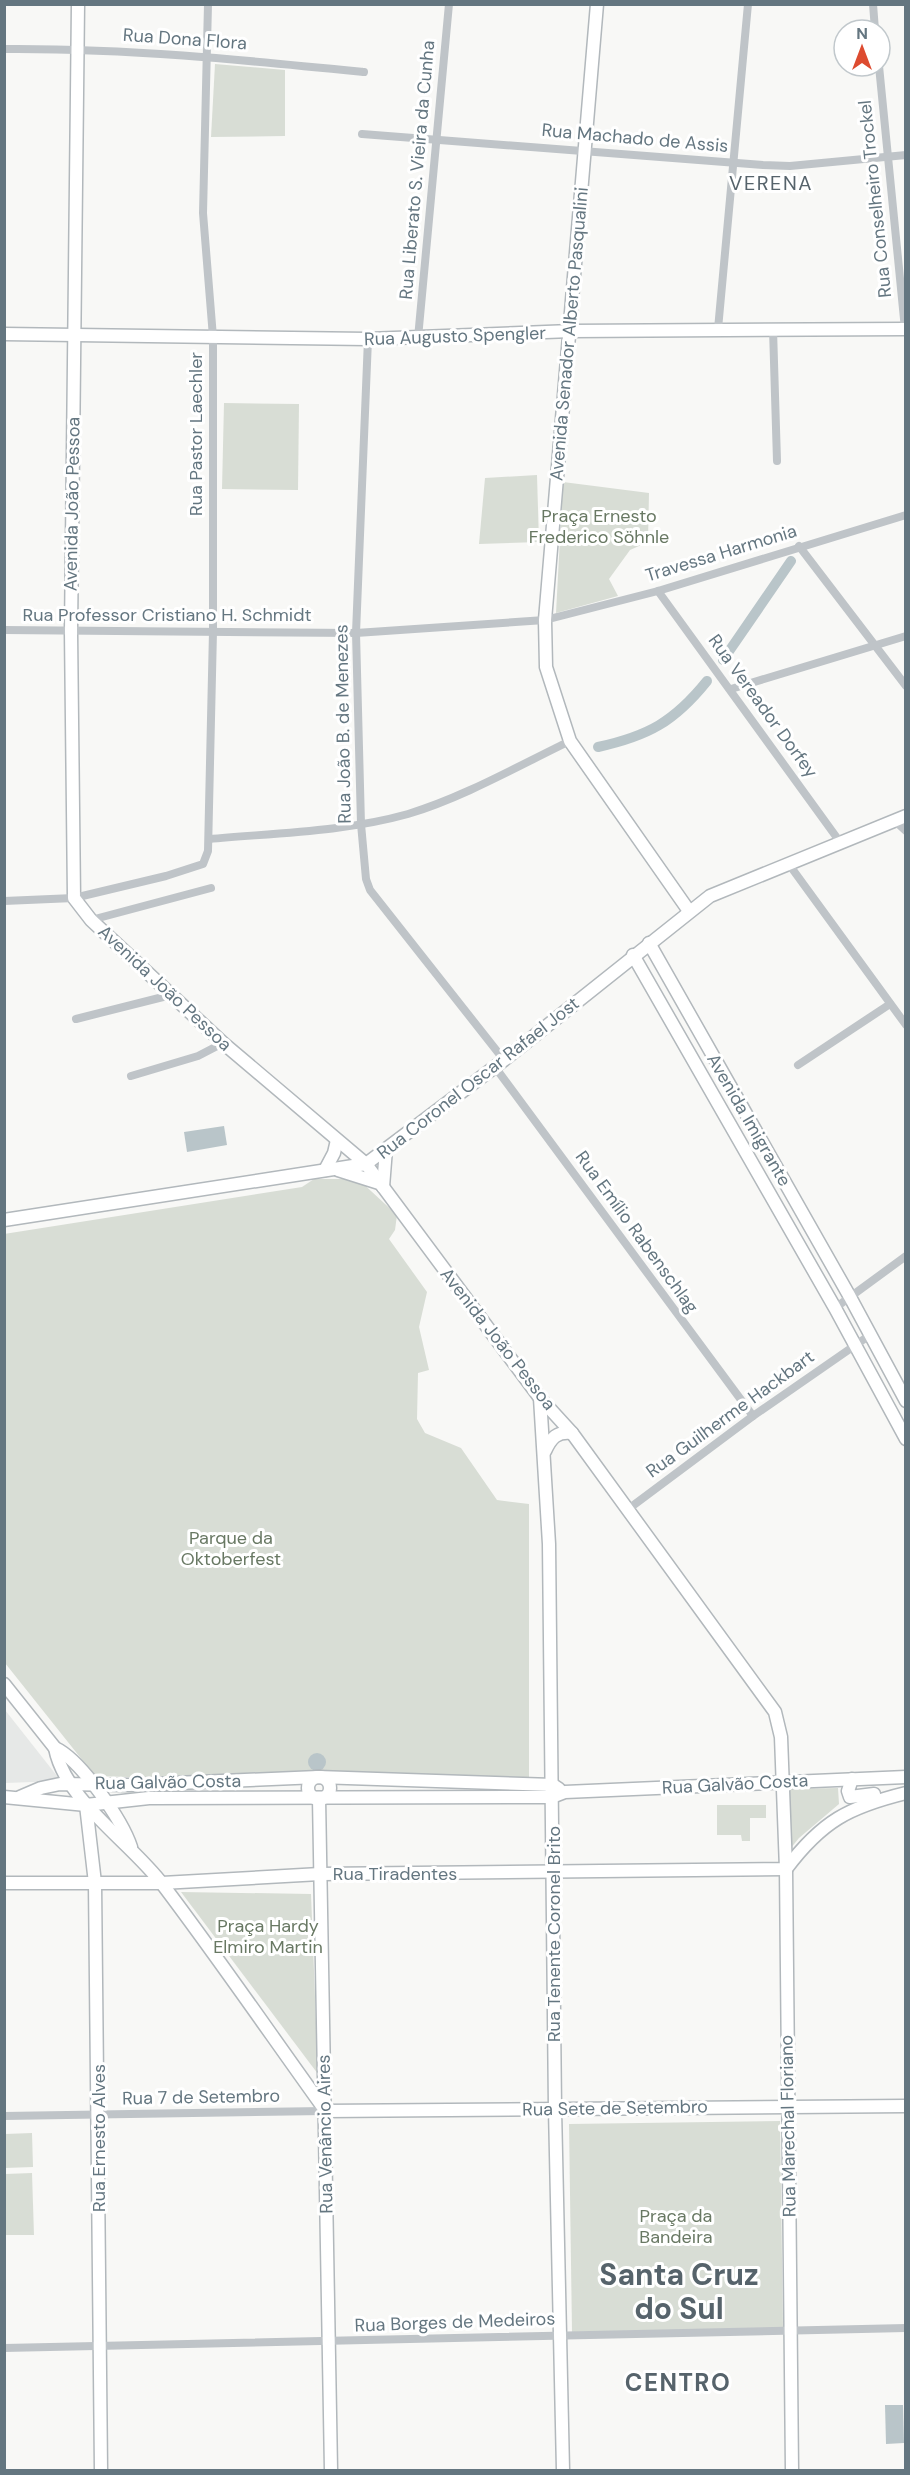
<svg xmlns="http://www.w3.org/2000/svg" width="910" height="2475" viewBox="0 0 910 2475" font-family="'DM Sans',sans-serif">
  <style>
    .built { fill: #e6e8e7 }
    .green { fill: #d8ddd5 }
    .water { fill: #b9c5c9 }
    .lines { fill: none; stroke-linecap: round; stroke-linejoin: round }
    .canal { stroke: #b9c5c9; stroke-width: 10 }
    .secondary-casing { stroke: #b2b8bc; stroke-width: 15 }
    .street { stroke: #bfc4c8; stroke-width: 8 }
    .secondary { stroke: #fff; stroke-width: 12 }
    .labels { text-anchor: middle; stroke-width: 6; stroke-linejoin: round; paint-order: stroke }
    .street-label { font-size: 18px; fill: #647680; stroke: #fff }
    .park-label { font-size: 18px; fill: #687863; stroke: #fff }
    .neighbourhood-label { font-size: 20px; letter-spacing: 1.5px; fill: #56636b; stroke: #fff }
    .district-label { font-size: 24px; font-weight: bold; letter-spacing: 1.5px; fill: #56636b; stroke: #fff }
    .town-label { font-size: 30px; font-weight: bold; fill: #56636b; stroke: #fff }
  </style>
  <rect width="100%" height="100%" fill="#f8f8f6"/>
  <path class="built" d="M5,1710L61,1781L5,1783Z"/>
  <g class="green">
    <path d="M215,64L285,70V136L211,137Z"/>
    <path d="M224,403L299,404L298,490L222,489Z"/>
    <path d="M537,475L539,542L479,544L485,478Z"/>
    <path d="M563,482L649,493L648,542L630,550L609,579L618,596L556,613Z"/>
    <path d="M314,1179H358L397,1215L395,1230L389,1239L427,1292L419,1327L429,1370L418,1373L417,1419L425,1433L461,1448L497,1500L529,1504V1781L372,1773H266L193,1779L95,1776L5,1663L4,1234L302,1187Z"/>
    <path d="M838,1788L839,1804L799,1838L786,1854L785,1789Z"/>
    <path d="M717,1805H766V1818H750V1841H742L741,1835H717Z"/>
    <path d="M181,1892L311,1894L318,2074Z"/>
    <path d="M780,2121L783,2328L572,2332L569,2124Z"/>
    <path d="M32,2133L33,2167L5,2168V2134Z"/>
    <path d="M32,2173L34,2235H5V2174Z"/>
  </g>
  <g class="water">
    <path d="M224,1126L227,1145L187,1152L184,1132Z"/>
    <circle cx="317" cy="1762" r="9"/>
    <path d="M885,2405H903L904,2443L886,2444Z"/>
  </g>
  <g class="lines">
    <g class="canal">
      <path d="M723,660L791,561"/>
      <path d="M598,747C648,736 674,722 707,681"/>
    </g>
    <defs>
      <g id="secondary">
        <path d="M78,4L71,631L74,898L91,920L223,1043L366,1164L540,1398L572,1433L775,1712L781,1737L786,1869L792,2470"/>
        <path d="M597,4L545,620L546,667L570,741L689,911"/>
        <path d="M4,334L368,339L571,331L906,329"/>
        <path d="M649,943L850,1297L906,1401"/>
        <path d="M633,955L835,1308L906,1439"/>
        <path d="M325,1170L334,1153L337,1140"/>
        <path d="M338,1170L379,1183"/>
        <path d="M383,1187L386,1149"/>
        <path d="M4,1220L366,1164L504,1060L710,896L906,816"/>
        <path d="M540,1398L549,1544L555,2109L563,2470"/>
        <path d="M545,1451C551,1438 557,1431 572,1433"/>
        <path d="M4,1684L55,1748C81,1760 122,1820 131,1847"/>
        <path d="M55,1748C65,1801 131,1842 163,1885C219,1959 271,2035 325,2110"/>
        <circle cx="319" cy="1788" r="11"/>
        <path d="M852,1779L848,1791L850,1797L874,1794"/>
        <path d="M4,1797L86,1805L149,1798L552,1797L565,1792L906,1777"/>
        <path d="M20,1797L41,1788L60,1784L129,1785L318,1777L553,1785L559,1789"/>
        <path d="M319,1798L331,2470"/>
        <path d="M86,1805L95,1883L101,2470"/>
        <path d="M4,1883H162L320,1874L786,1869C822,1821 849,1807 906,1793"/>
        <path d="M325,2111L906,2106"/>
      </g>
    </defs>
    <use href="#secondary" class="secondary-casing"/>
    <g class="street">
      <path d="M873,4L875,30"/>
      <path d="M4,49C125,48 244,60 364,72"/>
      <path d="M879,66L905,329"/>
      <path d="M362,134L763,165L790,166L906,155"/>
      <path d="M718,329L748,4"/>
      <path d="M773,329L777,461"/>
      <path d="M418,338L449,4"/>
      <path d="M368,339L356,633L361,824L366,879L370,890L504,1060"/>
      <path d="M799,546L906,686"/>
      <path d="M658,591L840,842"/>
      <path d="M4,630L356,633L545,620L658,591L906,515"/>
      <path d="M731,689L906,636"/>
      <path d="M894,820L906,831"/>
      <path d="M209,839C275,833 344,832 408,814C464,797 518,766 570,741"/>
      <path d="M788,863L906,1025"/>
      <path d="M4,901L74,898L166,876L203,864L208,851L213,631V337L203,213L208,4"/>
      <path d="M91,920L211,888"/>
      <path d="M76,1019L171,995"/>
      <path d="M798,1065L890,1004"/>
      <path d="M495,1067L753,1416"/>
      <path d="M131,1076L198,1056L223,1043"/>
      <path d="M835,1308L906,1256"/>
      <path d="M627,1510L753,1416L870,1335"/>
      <path d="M4,2116L325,2111"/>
      <path d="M4,2348L906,2328"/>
    </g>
    <use href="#secondary" class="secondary"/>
  </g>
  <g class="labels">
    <g class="street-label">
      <text transform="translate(185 39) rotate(4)" y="6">Rua Dona Flora</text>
      <text transform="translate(635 138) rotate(5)" y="6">Rua Machado de Assis</text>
      <text transform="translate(417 170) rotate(-85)" y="6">Rua Liberato S. Vieira da Cunha</text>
      <text transform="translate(875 199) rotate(-96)" y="6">Rua Conselheiro Trockel</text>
      <text transform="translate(569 334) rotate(-85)" y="6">Avenida Senador Alberto Pasqualini</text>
      <text transform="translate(455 336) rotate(-2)" y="6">Rua Augusto Spengler</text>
      <text transform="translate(196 434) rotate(-90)" y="6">Rua Pastor Laechler</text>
      <text transform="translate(72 504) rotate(-89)" y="6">Avenida João Pessoa</text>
      <text transform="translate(721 553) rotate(-17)" y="6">Travessa Harmonia</text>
      <text x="167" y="621">Rua Professor Cristiano H. Schmidt</text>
      <text transform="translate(763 706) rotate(54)" y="6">Rua Vereador Dorfey</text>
      <text transform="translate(343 724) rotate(-91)" y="6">Rua João B. de Menezes</text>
      <text transform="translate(165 988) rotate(43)" y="6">Avenida João Pessoa</text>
      <text transform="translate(478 1078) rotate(-38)" y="6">Rua Coronel Oscar Rafael Jost</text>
      <text transform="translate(749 1120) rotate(60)" y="6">Avenida Imigrante</text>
      <text transform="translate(637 1232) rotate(54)" y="6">Rua Emílio Rabenschlag</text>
      <text transform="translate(498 1339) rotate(52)" y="6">Avenida João Pessoa</text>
      <text transform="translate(730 1414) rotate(-36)" y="6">Rua Guilherme Hackbart</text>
      <text transform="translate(168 1782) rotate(-1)" y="6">Rua Galvão Costa</text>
      <text transform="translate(735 1784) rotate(-3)" y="6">Rua Galvão Costa</text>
      <text x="395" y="1880">Rua Tiradentes</text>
      <text transform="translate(554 1934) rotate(-90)" y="6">Rua Tenente Coronel Brito</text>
      <text transform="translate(201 2097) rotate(-1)" y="6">Rua 7 de Setembro</text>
      <text transform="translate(615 2108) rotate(-1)" y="6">Rua Sete de Setembro</text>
      <text transform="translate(788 2126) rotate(-91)" y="6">Rua Marechal Floriano</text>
      <text transform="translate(325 2134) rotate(-91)" y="6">Rua Venâncio Aires</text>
      <text transform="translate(99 2138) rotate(-90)" y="6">Rua Ernesto Alves</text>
      <text transform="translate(455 2322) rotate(-2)" y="6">Rua Borges de Medeiros</text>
    </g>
    <g class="park-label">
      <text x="599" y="522">Praça Ernesto<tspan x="599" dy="21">Frederico Söhnle</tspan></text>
      <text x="231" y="1544">Parque da<tspan x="231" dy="21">Oktoberfest</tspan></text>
      <text x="268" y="1932">Praça Hardy<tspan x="268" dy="21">Elmiro Martin</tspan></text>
      <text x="676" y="2222">Praça da<tspan x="676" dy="21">Bandeira</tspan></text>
    </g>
    <g class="neighbourhood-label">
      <text x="771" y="190">VERENA</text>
    </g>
    <g class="district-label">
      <text x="678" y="2391">CENTRO</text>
    </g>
    <g class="town-label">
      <text x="679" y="2285">Santa Cruz<tspan x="679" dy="34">do Sul</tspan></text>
    </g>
  </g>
  <rect width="910" height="2475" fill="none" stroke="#647680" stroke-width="12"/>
  <g transform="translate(862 48)"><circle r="28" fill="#ffffff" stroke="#c1c8cc" stroke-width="1.5"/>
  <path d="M0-4.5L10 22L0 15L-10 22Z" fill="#dd4b30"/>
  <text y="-9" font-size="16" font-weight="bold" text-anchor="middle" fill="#647680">N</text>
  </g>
</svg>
